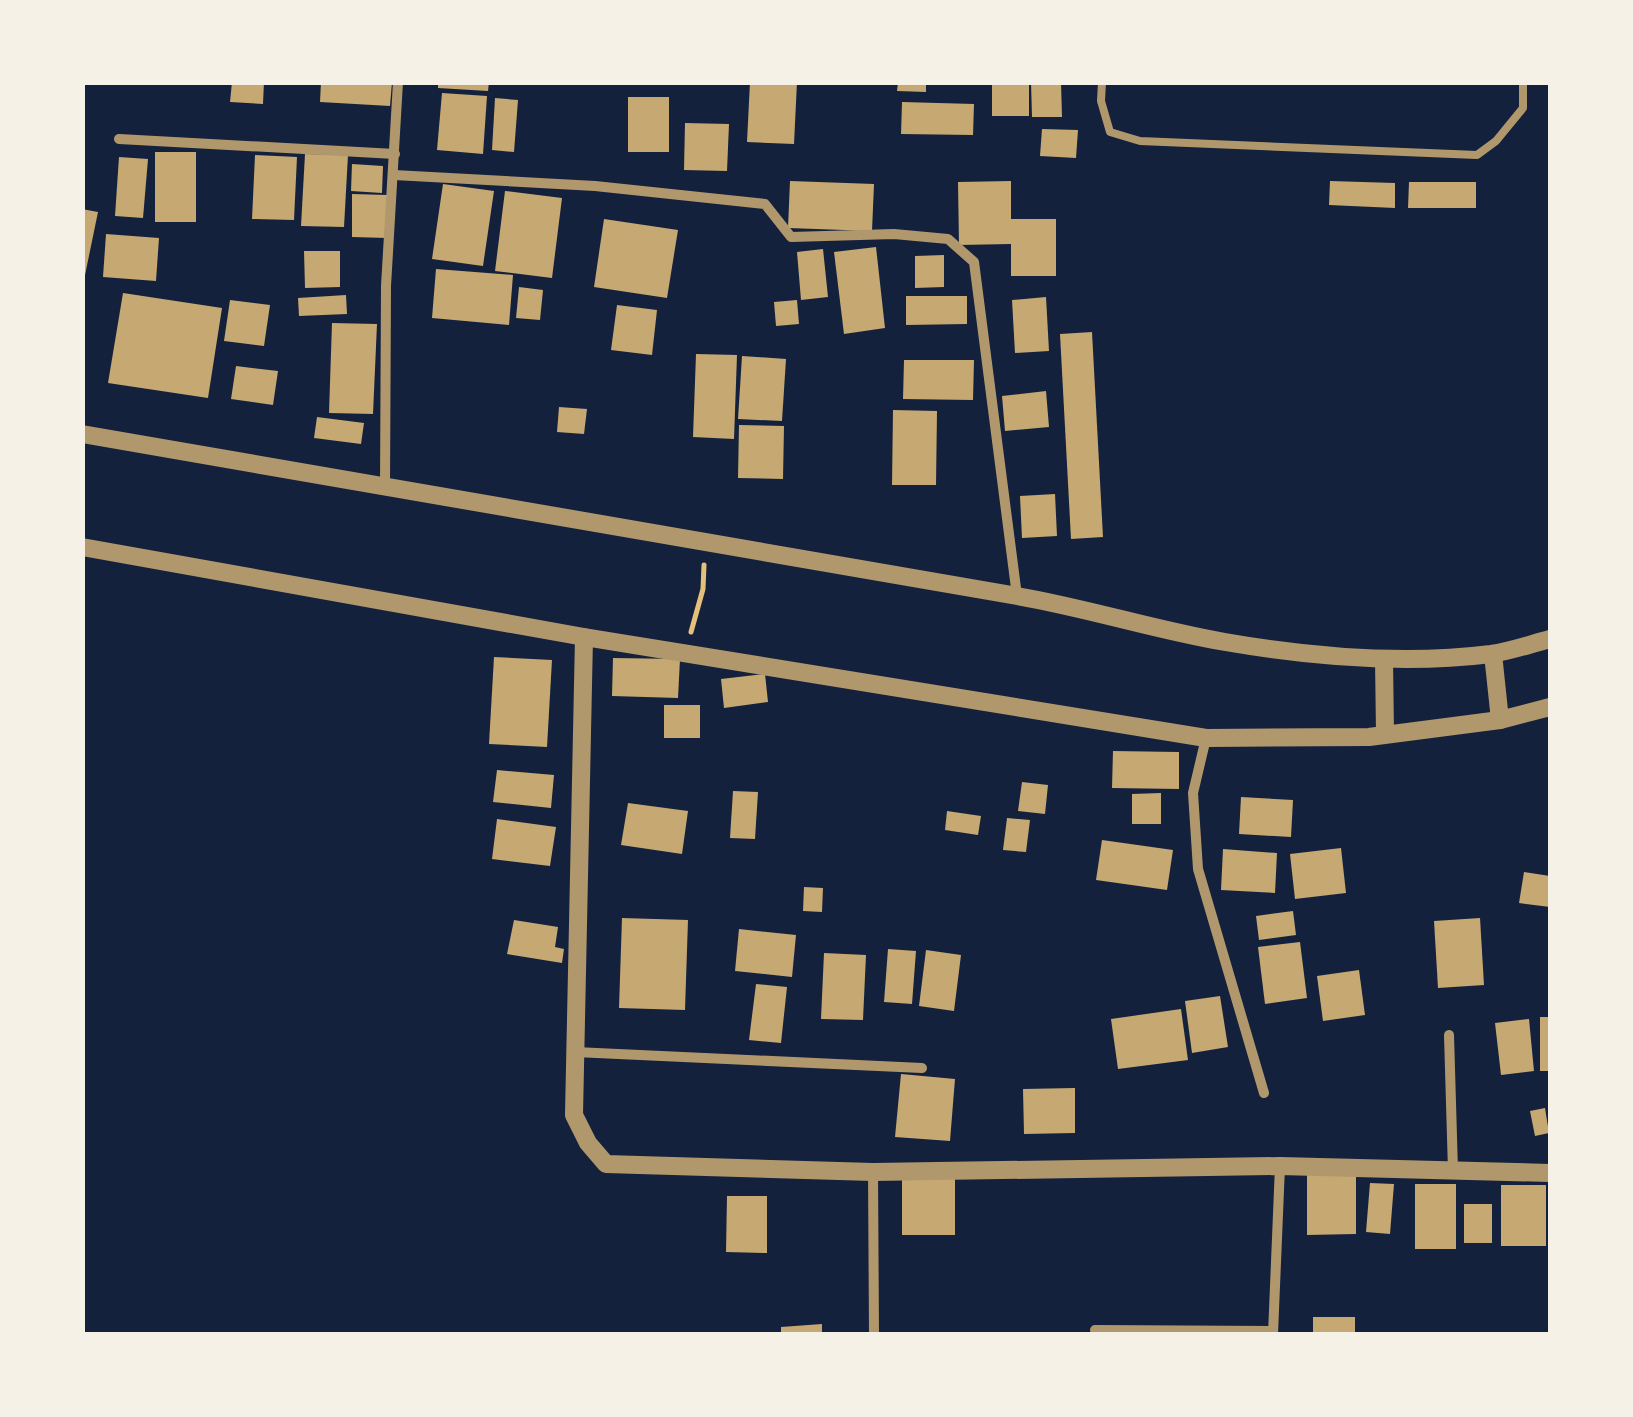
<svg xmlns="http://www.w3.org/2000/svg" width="1633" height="1417" viewBox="0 0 1633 1417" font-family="'DM Sans',sans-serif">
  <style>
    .building { fill: #c6a872 }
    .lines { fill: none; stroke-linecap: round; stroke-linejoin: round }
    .path { stroke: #e5c07b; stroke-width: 5 }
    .service { stroke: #b1986c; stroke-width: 8 }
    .minor { stroke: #b1986c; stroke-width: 10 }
    .tertiary { stroke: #b1986c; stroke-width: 18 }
  </style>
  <rect width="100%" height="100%" fill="#14213d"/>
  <g class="building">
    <path d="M232,82H264L263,104L230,102Z"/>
    <path d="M321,82H392L390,106L320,102Z"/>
    <path d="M438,82H489L488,91L438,88Z"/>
    <path d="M750,82H797L794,144L747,142Z"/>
    <path d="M898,82H926V92L897,91Z"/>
    <rect x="992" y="82" width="37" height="34"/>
    <path d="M1031,82H1061L1062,117H1032Z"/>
    <path d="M442,93L487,96L483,154L437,150Z"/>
    <rect x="628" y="97" width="41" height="55"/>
    <path d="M495,98L518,100L514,152L492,150Z"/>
    <path d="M902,102L974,104L973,135L901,134Z"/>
    <path d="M685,123L729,124L727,171L684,170Z"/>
    <path d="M1042,129L1078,130L1076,158L1040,156Z"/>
    <rect x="155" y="152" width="41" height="70"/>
    <path d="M305,154L348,155L344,227L301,226Z"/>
    <path d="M255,155L297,157L294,220L252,219Z"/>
    <path d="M119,157L148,159L143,218L115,216Z"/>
    <path d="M352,164L383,166L382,193L351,191Z"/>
    <path d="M790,181L874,184L872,231L788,228Z"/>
    <path d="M1011,181V219H1056V276H1011V244L959,245L958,182Z"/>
    <path d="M1330,181L1395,183V208L1329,205Z"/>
    <path d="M1409,182H1476V208H1408Z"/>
    <path d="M443,184L494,191L483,266L432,259Z"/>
    <path d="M505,191L562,198L552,278L495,271Z"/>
    <path d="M352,194L388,195L387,238L352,237Z"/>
    <path d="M82,209L98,212L84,280H82Z"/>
    <path d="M604,219L678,230L667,298L594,287Z"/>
    <path d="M106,234L159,238L156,281L103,277Z"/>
    <path d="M876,247L885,328L844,334L834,252Z"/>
    <path d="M823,249L828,297L801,300L797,252Z"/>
    <path d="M304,251H340V287L305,288Z"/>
    <path d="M944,255V287L915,288V256Z"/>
    <path d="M436,269L513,275L509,325L432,318Z"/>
    <path d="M519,287L543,290L540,320L516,318Z"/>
    <path d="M123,293L222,308L208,398L108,383Z"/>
    <path d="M346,295L347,314L299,316L298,298Z"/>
    <path d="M906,296H967V324L906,325Z"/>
    <path d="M1046,297L1049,351L1015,353L1012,300Z"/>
    <path d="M230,300L270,305L264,346L224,341Z"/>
    <path d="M797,300L799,324L776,326L774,302Z"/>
    <path d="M617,305L657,310L652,355L611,350Z"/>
    <path d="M332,323L377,324L373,414L329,413Z"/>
    <path d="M1092,332L1103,537L1071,539L1060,334Z"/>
    <path d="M696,354L737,355L734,439L693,437Z"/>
    <path d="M742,356L786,359L782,421L738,419Z"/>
    <path d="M904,360H974L973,400L903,399Z"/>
    <path d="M236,366L278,371L273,405L231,399Z"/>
    <path d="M1046,391L1049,427L1005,431L1002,396Z"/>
    <path d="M559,407L587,409L584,434L557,432Z"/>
    <path d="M893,410L937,411L936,485H892Z"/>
    <path d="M317,417L364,423L361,444L314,438Z"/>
    <path d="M739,425L784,426L783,479L738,478Z"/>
    <path d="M1055,494L1057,536L1022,538L1020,496Z"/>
    <path d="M494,657L552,660L547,747L489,744Z"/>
    <path d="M613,658L680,659L678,698L612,696Z"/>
    <path d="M765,674L768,702L724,708L721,679Z"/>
    <rect x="664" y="705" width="36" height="33"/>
    <path d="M1113,751L1179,752V789L1112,788Z"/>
    <path d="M497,770L554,775L551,808L493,802Z"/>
    <path d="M1022,782L1048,785L1045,814L1018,811Z"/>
    <path d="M733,791L758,792L755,839L730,838Z"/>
    <path d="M1161,793V824H1132V794Z"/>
    <path d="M1241,797L1293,800L1291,837L1239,834Z"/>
    <path d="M628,803L688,811L682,854L621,845Z"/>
    <path d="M947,811L981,816L978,835L945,830Z"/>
    <path d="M1007,818L1030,820L1026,852L1003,850Z"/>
    <path d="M497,819L556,827L550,866L492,859Z"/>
    <path d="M1102,840L1173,850L1167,890L1096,880Z"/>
    <path d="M1341,848L1346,893L1295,899L1290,854Z"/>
    <path d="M1223,849L1277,853L1275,893L1221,890Z"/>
    <path d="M1524,872L1550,876V907L1519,903Z"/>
    <path d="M804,887L823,888L822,912L803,911Z"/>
    <path d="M1293,911L1296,935L1259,940L1256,916Z"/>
    <path d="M622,918L688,920L685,1010L619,1008Z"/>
    <path d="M1480,918L1484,985L1438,988L1434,921Z"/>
    <path d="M514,920L558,927L555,947L564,949L562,963L507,954Z"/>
    <path d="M739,929L796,935L792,977L735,971Z"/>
    <path d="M1300,942L1307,998L1265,1004L1258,947Z"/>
    <path d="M888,949L916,951L912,1004L884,1002Z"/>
    <path d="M926,950L961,955L954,1011L919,1006Z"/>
    <path d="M824,953L866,955L863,1020L821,1019Z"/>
    <path d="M1359,970L1365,1015L1323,1021L1317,976Z"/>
    <path d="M756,984L787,987L781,1043L749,1040Z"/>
    <path d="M1220,996L1228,1047L1192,1053L1185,1001Z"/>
    <path d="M1181,1009L1188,1060L1118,1069L1111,1019Z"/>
    <rect x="1540" y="1017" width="10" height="54"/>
    <path d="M1529,1019L1534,1071L1501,1075L1495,1023Z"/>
    <path d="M901,1074L955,1079L950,1141L895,1137Z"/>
    <path d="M1075,1088V1133L1024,1134L1023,1089Z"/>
    <path d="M1545,1108L1549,1133L1535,1136L1530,1111Z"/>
    <path d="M1307,1173H1356V1234L1307,1235Z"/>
    <rect x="902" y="1177" width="53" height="58"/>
    <path d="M1370,1183L1394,1184L1390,1234L1366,1232Z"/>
    <rect x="1415" y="1184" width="41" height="65"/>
    <rect x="1501" y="1185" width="45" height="61"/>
    <path d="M727,1196H767V1253L726,1252Z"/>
    <rect x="1464" y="1204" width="28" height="39"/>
    <rect x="1313" y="1317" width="42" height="17"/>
    <path d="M822,1324V1334H781V1327Z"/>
  </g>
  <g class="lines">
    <path class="path" d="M691,632L703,589L704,565"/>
    <path class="service" d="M1102,82L1101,101L1110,132L1140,141L1477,155L1496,141L1523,108V82"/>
    <g class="minor">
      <path d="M119,139L395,154"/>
      <path d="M394,175L595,186L765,204L791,237L894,234L948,239L974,262L1017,596"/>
      <path d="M385,487L386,286L398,82"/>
      <path d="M1206,738L1193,793L1198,869L1264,1093"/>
      <path d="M1449,1035L1453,1171"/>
      <path d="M575,1052L922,1068"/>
      <path d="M873,1172L874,1334"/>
      <path d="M1095,1330L1273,1331"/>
      <path d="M1273,1334L1280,1166"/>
    </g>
    <g class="tertiary">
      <path d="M82,434L1017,596C1087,608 1155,630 1225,642C1312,657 1404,665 1491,654C1511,651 1531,644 1550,639"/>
      <path d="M82,547L584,637L1206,738L1369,737L1500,720L1550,707"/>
      <path d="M584,637L574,1115L588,1143L606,1164L873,1172L1280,1166L1550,1173"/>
      <path d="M1493,654L1500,720"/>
      <path d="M1384,659L1385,734"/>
    </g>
  </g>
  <rect width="1633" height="1417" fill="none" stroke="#f6f1e7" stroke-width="170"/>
</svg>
